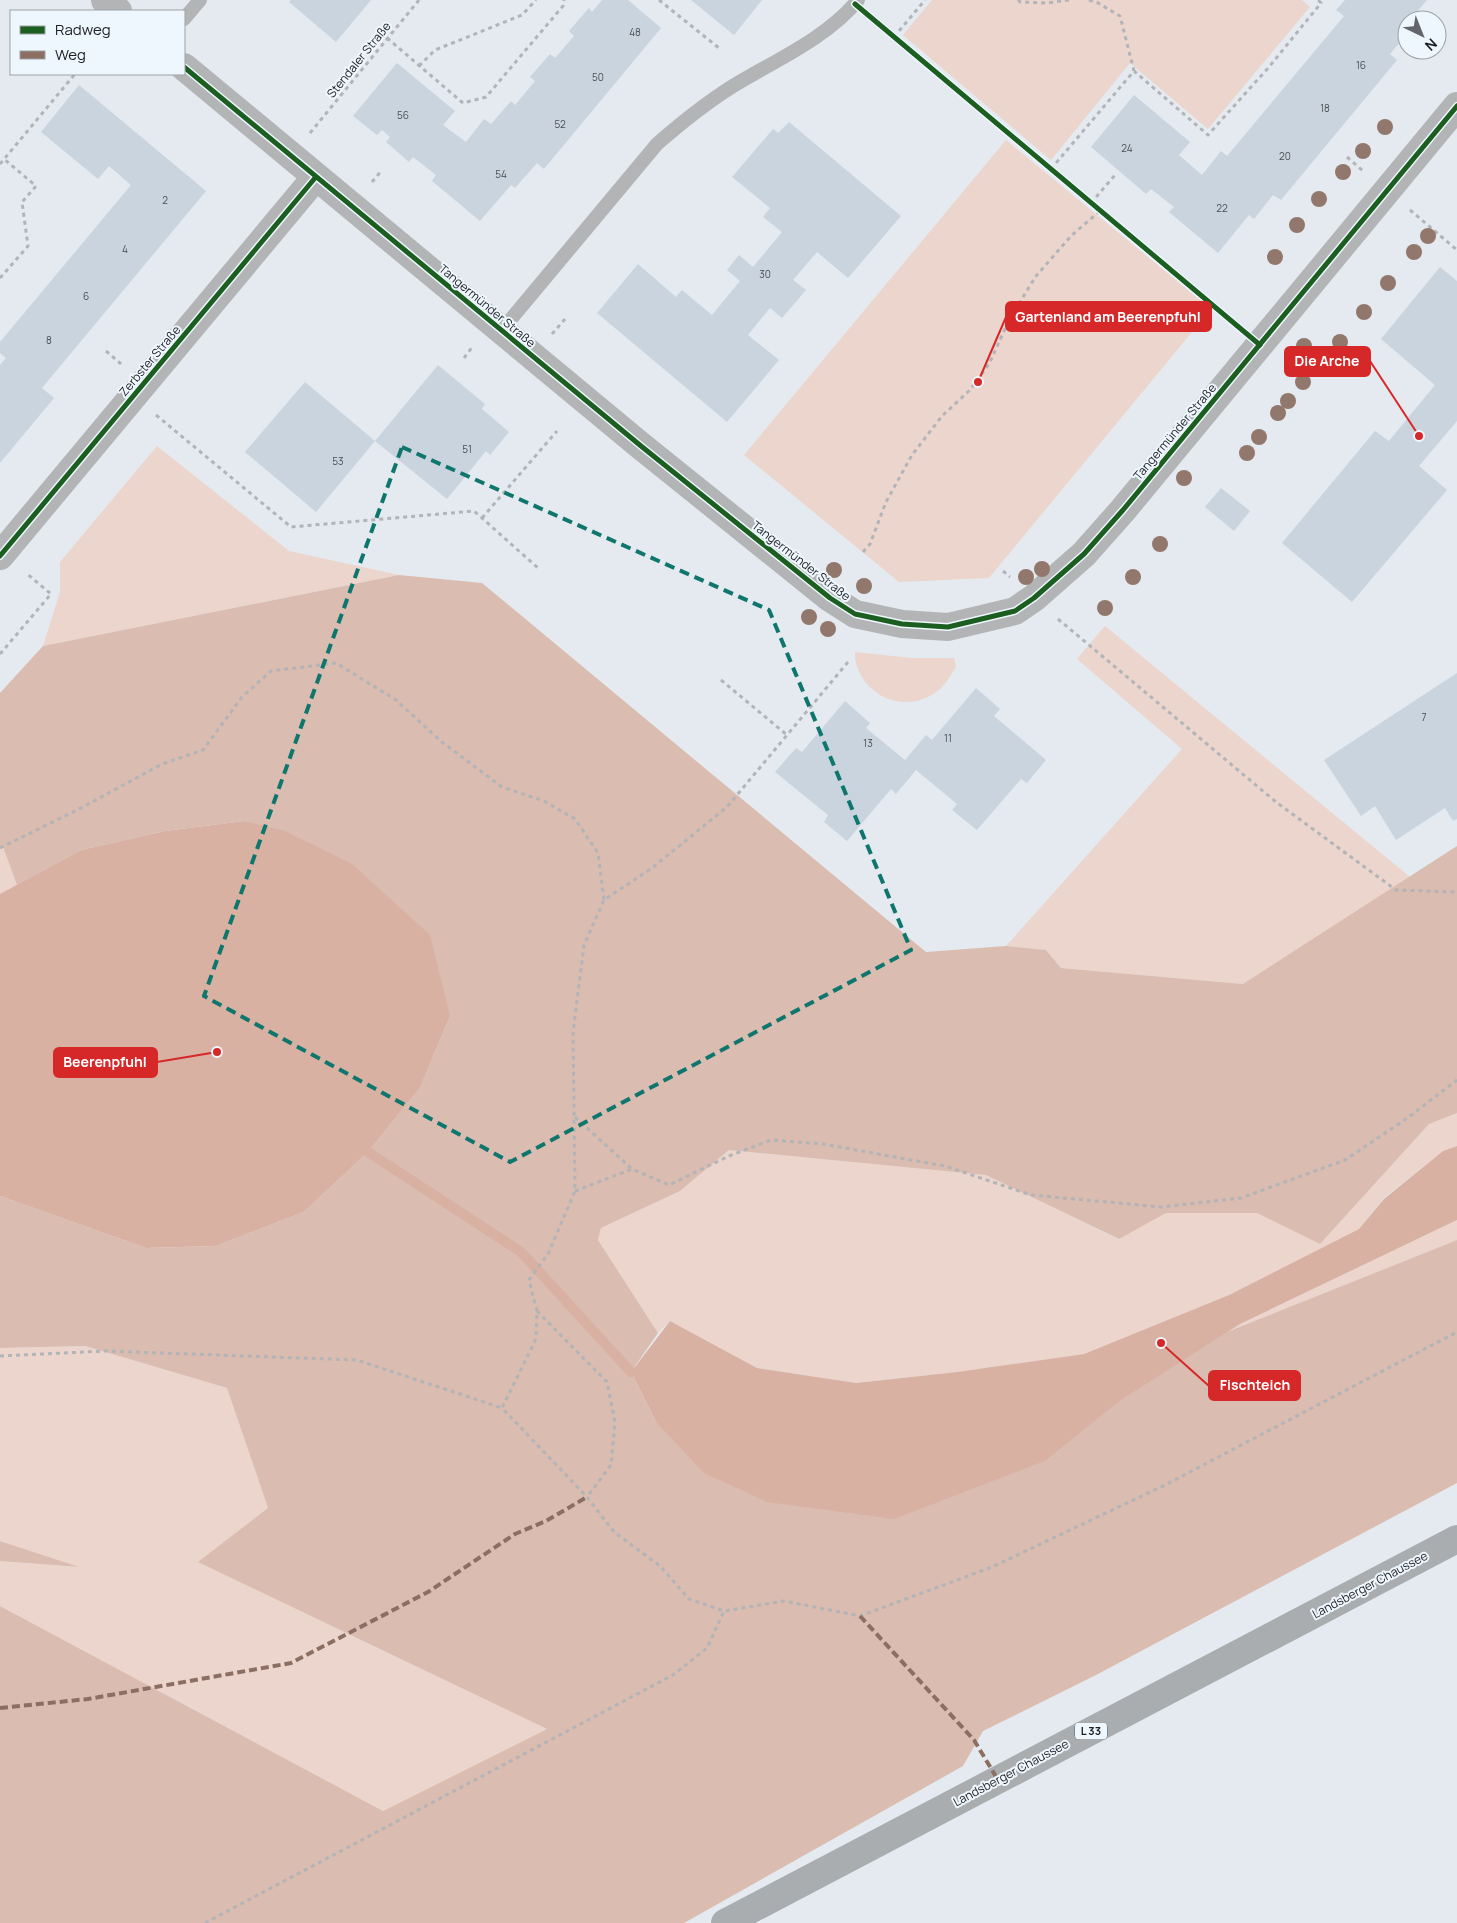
<svg xmlns="http://www.w3.org/2000/svg" width="1457" height="1923" viewBox="0 0 1457 1923" font-family="Manrope,sans-serif">
  <style>
    .green { fill: #ecd5cc }
    .forest { fill: #dabcb1 }
    .water { fill: #d8b1a2 }
    .lines { fill: none; stroke-linecap: round; stroke-linejoin: round }
    .stream { stroke: #d8b1a2; stroke-width: 10 }
    .building { fill: #c9d4de }
    .path { stroke: #b2b4b7; stroke-width: 3; stroke-dasharray: 4 4; stroke-linecap: butt }
    .service { stroke: #b2b4b5; stroke-width: 14 }
    .minor { stroke: #b2b4b5; stroke-width: 28 }
    .primary { stroke: #a9adaf; stroke-width: 28 }
    .quiet { stroke: #8d6e63; stroke-width: 4; stroke-dasharray: 8 4; stroke-linecap: butt }
    .cycleway-casing { stroke: #eff7fe; stroke-width: 8 }
    .cycleway { stroke: #1b5e20; stroke-width: 5 }
    .tree { fill: #92776c }
    .marked { fill: none; stroke: #0f766e; stroke-width: 4; stroke-dasharray: 10 6; stroke-linejoin: round }
    .labels { text-anchor: middle; stroke-width: 4; stroke-linejoin: round; paint-order: stroke }
    .number-label { font-size: 10px; fill: #494e53 }
    .shield { fill: #eff7fe; stroke: #5b6064; stroke-width: 1 }
    .shield-label { font-size: 11px; font-weight: bold; fill: #1c1f22 }
    .street-label { font-size: 12px; fill: #1c1f22; stroke: #eff7fe }
    .leader { fill: none; stroke: #d62828; stroke-width: 2 }
    .callout-dot { fill: #d62828; stroke: #eff7fe; stroke-width: 2 }
    .callout { fill: #d62828; stroke: #d62828; stroke-width: 2 }
    .callout-label { font-size: 14px; text-anchor: middle; font-weight: bold; fill: #fff }
  </style>
  <rect width="100%" height="100%" fill="#e4eaef"/>
  <g class="green">
    <path d="M932,0H1302L1310,7L1208,129L1130,63L1051,160L903,35Z"/>
    <path d="M1006,140L1211,309L989,578L899,582L744,455Z"/>
    <path d="M157,446L289,551L399,575L43,646L60,592V562Z"/>
    <path d="M1105,626L1410,877L1243,984L1061,968L1046,950L1006,946L1182,749L1077,659Z"/>
    <path d="M855,652L911,658H954L956,667C951,674 947,683 940,689C918,708 886,706 867,684C860,676 854,663 855,652Z"/>
    <path d="M3,847L17,885L0,894V848Z"/>
    <path d="M1457,1113V1146L1443,1151L1384,1198L1359,1229L1229,1295L1084,1354L957,1372L856,1383L757,1368L670,1321L658,1333L598,1240L601,1228L680,1191L729,1150L986,1175L1118,1239L1166,1213H1257L1320,1244L1429,1124Z"/>
    <path d="M1457,1220V1240L1227,1332L1240,1324Z"/>
    <path d="M85,1346L227,1388L268,1508L199,1562L547,1729L383,1811L0,1606V1561L77,1567L0,1541V1348Z"/>
  </g>
  <g class="forest">
    <path d="M399,575L482,583L926,952L1006,946L1046,950L1061,968L1243,984L1457,846V1113L1429,1124L1320,1244L1257,1213H1166L1119,1239L986,1175L729,1150L680,1191L601,1228L598,1240L658,1333L631,1372L656,1422L1047,1460L1117,1402L1227,1332L1457,1240V1483L1096,1675L983,1731L963,1766L684,1923H0V1606L383,1811L547,1729L198,1562L268,1508L227,1388L85,1346L0,1348V1196L146,1248L216,1246L304,1212L368,1152L420,1088L450,1016L244,821L165,831L81,850L17,885L3,847L0,848V693L43,646Z"/>
    <path d="M0,1541L79,1567L0,1561Z"/>
  </g>
  <g class="water">
    <path d="M244,821L285,831L352,864L430,935L450,1016L420,1088L368,1152L304,1212L216,1246L146,1248L0,1196V894L81,850L165,831Z"/>
    <path d="M1457,1146V1220L1240,1324L1118,1402L1047,1460L894,1519L767,1502L704,1473L656,1422L631,1372L670,1321L757,1368L856,1383L957,1372L1084,1354L1229,1295L1359,1229L1384,1199L1443,1151Z"/>
  </g>
  <g class="lines">
    <path class="stream" d="M368,1152L521,1252L631,1372"/>
  </g>
  <g class="building">
    <path d="M291,0H371L336,42L289,2Z"/>
    <path d="M602,0H628L661,28L544,169L537,163L515,188L511,185L480,221L432,181L436,175L413,157L409,162L386,142L390,137L382,130L377,135L353,116L397,63L455,111L443,125L466,142L484,119L491,124L511,101L515,105L535,81L530,77L550,54L555,58L574,36L569,31L589,8L592,12Z"/>
    <path d="M691,0H762L734,35Z"/>
    <path d="M1345,0H1427L1410,20H1407L1405,26L1407,27V34L1390,54L1397,60L1281,200L1273,195L1254,219L1249,215L1218,253L1169,212L1174,207L1151,189L1146,194L1091,147L1134,95L1190,142L1179,155L1202,175L1221,151L1227,156L1344,16L1336,10Z"/>
    <path d="M79,85L206,191L42,388L54,398L0,463V365L6,358L0,353V342L131,185L109,166L98,179L41,132Z"/>
    <path d="M789,122L901,216L848,278L817,252L793,280L806,290L782,318L770,308L748,335L779,360L727,422L597,313L638,264L676,297L682,290L712,315L740,281L727,270L739,255L753,267L782,232L763,217L770,208L732,177L773,129L778,133Z"/>
    <path d="M1440,267L1457,281V421L1419,466L1447,490L1352,602L1282,543L1375,431L1389,441L1435,385L1381,339Z"/>
    <path d="M438,365L485,404L482,409L509,432L490,455L486,451L447,499L375,441L316,512L245,452L305,382L375,441Z"/>
    <path d="M1221,488L1250,511L1234,531L1205,507Z"/>
    <path d="M1457,673V819L1453,821L1445,808L1396,840L1375,806L1361,816L1324,760Z"/>
    <path d="M976,688L1000,709L994,716L1046,760L1027,783L1021,779L977,830L952,810L957,804L916,770L896,794L891,789L847,841L824,822L828,815L775,772L796,748L802,752L845,701L870,723L866,728L905,760L926,735L932,740Z"/>
  </g>
  <g class="lines">
    <g class="path">
      <path d="M659,0L719,48"/>
      <path d="M1018,0L1020,2L1047,3L1069,0"/>
      <path d="M1089,0L1098,3L1120,16L1134,71"/>
      <path d="M894,37L925,0"/>
      <path d="M387,38L463,103L486,97L563,6L564,0"/>
      <path d="M419,66L435,50L522,15L536,0"/>
      <path d="M310,133L419,0"/>
      <path d="M1347,157L1363,171"/>
      <path d="M0,164L75,74"/>
      <path d="M1051,169L1134,71L1208,135L1269,67L1321,3L1318,0"/>
      <path d="M372,182L382,170"/>
      <path d="M1091,203L1115,175"/>
      <path d="M1410,210L1457,250"/>
      <path d="M0,278L28,246L22,202L36,186L4,159"/>
      <path d="M552,334L565,319"/>
      <path d="M106,351L121,364"/>
      <path d="M464,358L473,346"/>
      <path d="M156,415L291,527L474,511L538,568"/>
      <path d="M482,518L557,431"/>
      <path d="M863,552L870,544L886,502L912,455L942,416L970,390L989,364L1010,318L1036,276L1072,235L1100,211"/>
      <path d="M1003,571L1010,577"/>
      <path d="M1058,619L1276,802L1396,890L1457,892"/>
      <path d="M0,654L51,594L26,573"/>
      <path d="M848,662L727,807L652,868L604,900L584,945L573,1032L575,1191L548,1254L529,1280L537,1311L536,1339L502,1408L587,1497L614,1532L660,1566L689,1599L724,1611L784,1601L860,1616L992,1567L1165,1485L1457,1332"/>
      <path d="M721,680L787,735"/>
      <path d="M0,848L81,808L162,764L203,750L242,697L271,671L336,663L396,700L442,742L502,787L544,801L575,819L598,853L604,900"/>
      <path d="M575,1117L632,1169"/>
      <path d="M575,1191L632,1169L669,1185L729,1156L771,1140L823,1144L945,1166L1031,1195L1161,1207L1241,1198L1345,1160L1406,1119L1457,1080"/>
      <path d="M537,1311L607,1382L615,1422L611,1465L587,1497"/>
      <path d="M0,1356L105,1351L357,1360L502,1408"/>
      <path d="M205,1923L673,1675L707,1648L724,1611"/>
    </g>
    <g class="service">
      <path d="M184,19L200,0"/>
      <path d="M501,331L657,144C681,123 706,103 733,86C774,61 827,38 858,0"/>
    </g>
    <g class="minor">
      <path d="M105,0L118,11"/>
      <path d="M184,67L641,446L830,598L855,614L902,624L948,627L1015,611L1034,598L1084,554L1123,510L1457,106"/>
      <path d="M0,556L315,178"/>
    </g>
    <path class="primary" d="M725,1923L1457,1539"/>
    <g class="quiet">
      <path d="M860,1616L974,1740L998,1780"/>
      <path d="M0,1708L88,1699L291,1663L428,1592L515,1534L546,1521L587,1497"/>
    </g>
    <defs>
      <g id="cycleway">
        <path d="M855,4L1260,345"/>
        <path d="M184,67L641,446L830,598L855,614L902,624L948,627L1015,611L1034,598L1084,554L1123,510L1457,106"/>
        <path d="M0,556L315,178"/>
      </g>
    </defs>
    <use href="#cycleway" class="cycleway-casing"/>
    <use href="#cycleway" class="cycleway"/>
  </g>
  <g class="tree">
    <circle cx="1385" cy="127" r="8"/>
    <circle cx="1363" cy="151" r="8"/>
    <circle cx="1343" cy="172" r="8"/>
    <circle cx="1319" cy="199" r="8"/>
    <circle cx="1297" cy="225" r="8"/>
    <circle cx="1428" cy="236" r="8"/>
    <circle cx="1414" cy="252" r="8"/>
    <circle cx="1275" cy="257" r="8"/>
    <circle cx="1388" cy="283" r="8"/>
    <circle cx="1364" cy="312" r="8"/>
    <circle cx="1340" cy="342" r="8"/>
    <circle cx="1304" cy="346" r="8"/>
    <circle cx="1303" cy="382" r="8"/>
    <circle cx="1288" cy="401" r="8"/>
    <circle cx="1278" cy="413" r="8"/>
    <circle cx="1259" cy="437" r="8"/>
    <circle cx="1247" cy="453" r="8"/>
    <circle cx="1184" cy="478" r="8"/>
    <circle cx="1160" cy="544" r="8"/>
    <circle cx="1042" cy="569" r="8"/>
    <circle cx="834" cy="570" r="8"/>
    <circle cx="1026" cy="577" r="8"/>
    <circle cx="1133" cy="577" r="8"/>
    <circle cx="864" cy="586" r="8"/>
    <circle cx="1105" cy="608" r="8"/>
    <circle cx="809" cy="617" r="8"/>
    <circle cx="828" cy="629" r="8"/>
  </g>
  <path class="marked" d="M402,447L769,610L911,950L510,1162L204,996Z"/>
  <g class="labels">
    <g class="number-label">
      <text x="635" y="36">48</text>
      <text x="1361" y="69">16</text>
      <text x="598" y="81">50</text>
      <text x="1325" y="112">18</text>
      <text x="403" y="119">56</text>
      <text x="560" y="128">52</text>
      <text x="1127" y="152">24</text>
      <text x="1285" y="160">20</text>
      <text x="501" y="178">54</text>
      <text x="165" y="204">2</text>
      <text x="1222" y="212">22</text>
      <text x="125" y="253">4</text>
      <text x="765" y="278">30</text>
      <text x="86" y="300">6</text>
      <text x="49" y="344">8</text>
      <text x="467" y="453">51</text>
      <text x="338" y="465">53</text>
      <text x="1424" y="721">7</text>
      <text x="948" y="742">11</text>
      <text x="868" y="747">13</text>
    </g>
    <rect class="shield" x="1075" y="1722.5" width="32" height="17" rx="4"/>
    <g class="shield-label">
      <text x="1091" y="1735">L 33</text>
    </g>
    <g class="street-label">
      <text transform="translate(359 60) rotate(-51)" y="4">Stendaler Straße</text>
      <text transform="translate(487 306) rotate(40)" y="4">Tangermünder Straße</text>
      <text transform="translate(150 361) rotate(-50)" y="4">Zerbster Straße</text>
      <text transform="translate(1175 432) rotate(-50)" y="4">Tangermünder Straße</text>
      <text transform="translate(801 561) rotate(38)" y="4">Tangermünder Straße</text>
      <text transform="translate(1370 1585) rotate(-28)" y="4">Landsberger Chaussee</text>
      <text transform="translate(1011 1773) rotate(-28)" y="4">Landsberger Chaussee</text>
    </g>
  </g>
  <path class="leader" d="M978 382L1006 317M1419 436L1370 361M217 1052L157 1062M1161 1343L1209 1386"/>
  <g class="callout-dot">
    <circle cx="978" cy="382" r="5"/>
    <circle cx="1419" cy="436" r="5"/>
    <circle cx="217" cy="1052" r="5"/>
    <circle cx="1161" cy="1343" r="5"/>
  </g>
  <g class="callout">
    <rect x="1006" y="302" width="205" height="29" rx="5"/>
    <rect x="1285" y="347" width="85" height="29" rx="5"/>
    <rect x="54" y="1048" width="103" height="29" rx="5"/>
    <rect x="1209" y="1371" width="91" height="29" rx="5"/>
  </g>
  <g class="callout-label">
    <text x="1108" y="322">Gartenland am Beerenpfuhl</text>
    <text x="1327" y="366">Die Arche</text>
    <text x="105" y="1067">Beerenpfuhl</text>
    <text x="1255" y="1390">Fischteich</text>
  </g>
  <rect x="10" y="10" width="175" height="65" fill="#eff7fe" stroke="#9ba1a6"/>
  <rect x="20" y="26" width="25" height="8" fill="#1b5e20" stroke="#9ba1a6"/>
  <text x="55" y="35" font-size="15" fill="#1c1f22">Radweg</text>
  <rect x="20" y="51" width="25" height="8" fill="#8d6e63" stroke="#9ba1a6"/>
  <text x="55" y="60" font-size="15" fill="#1c1f22">Weg</text>
  <g transform="translate(1422 35) rotate(137)"><circle r="24" fill="#eff7fe" stroke="#9ba1a6"/>
  <path d="M0-4L9 19L0 12L-9 19Z" fill="#62666a"/>
  <text y="-8" font-size="14" font-weight="bold" text-anchor="middle" fill="#1c1f22">N</text>
  </g>
</svg>
